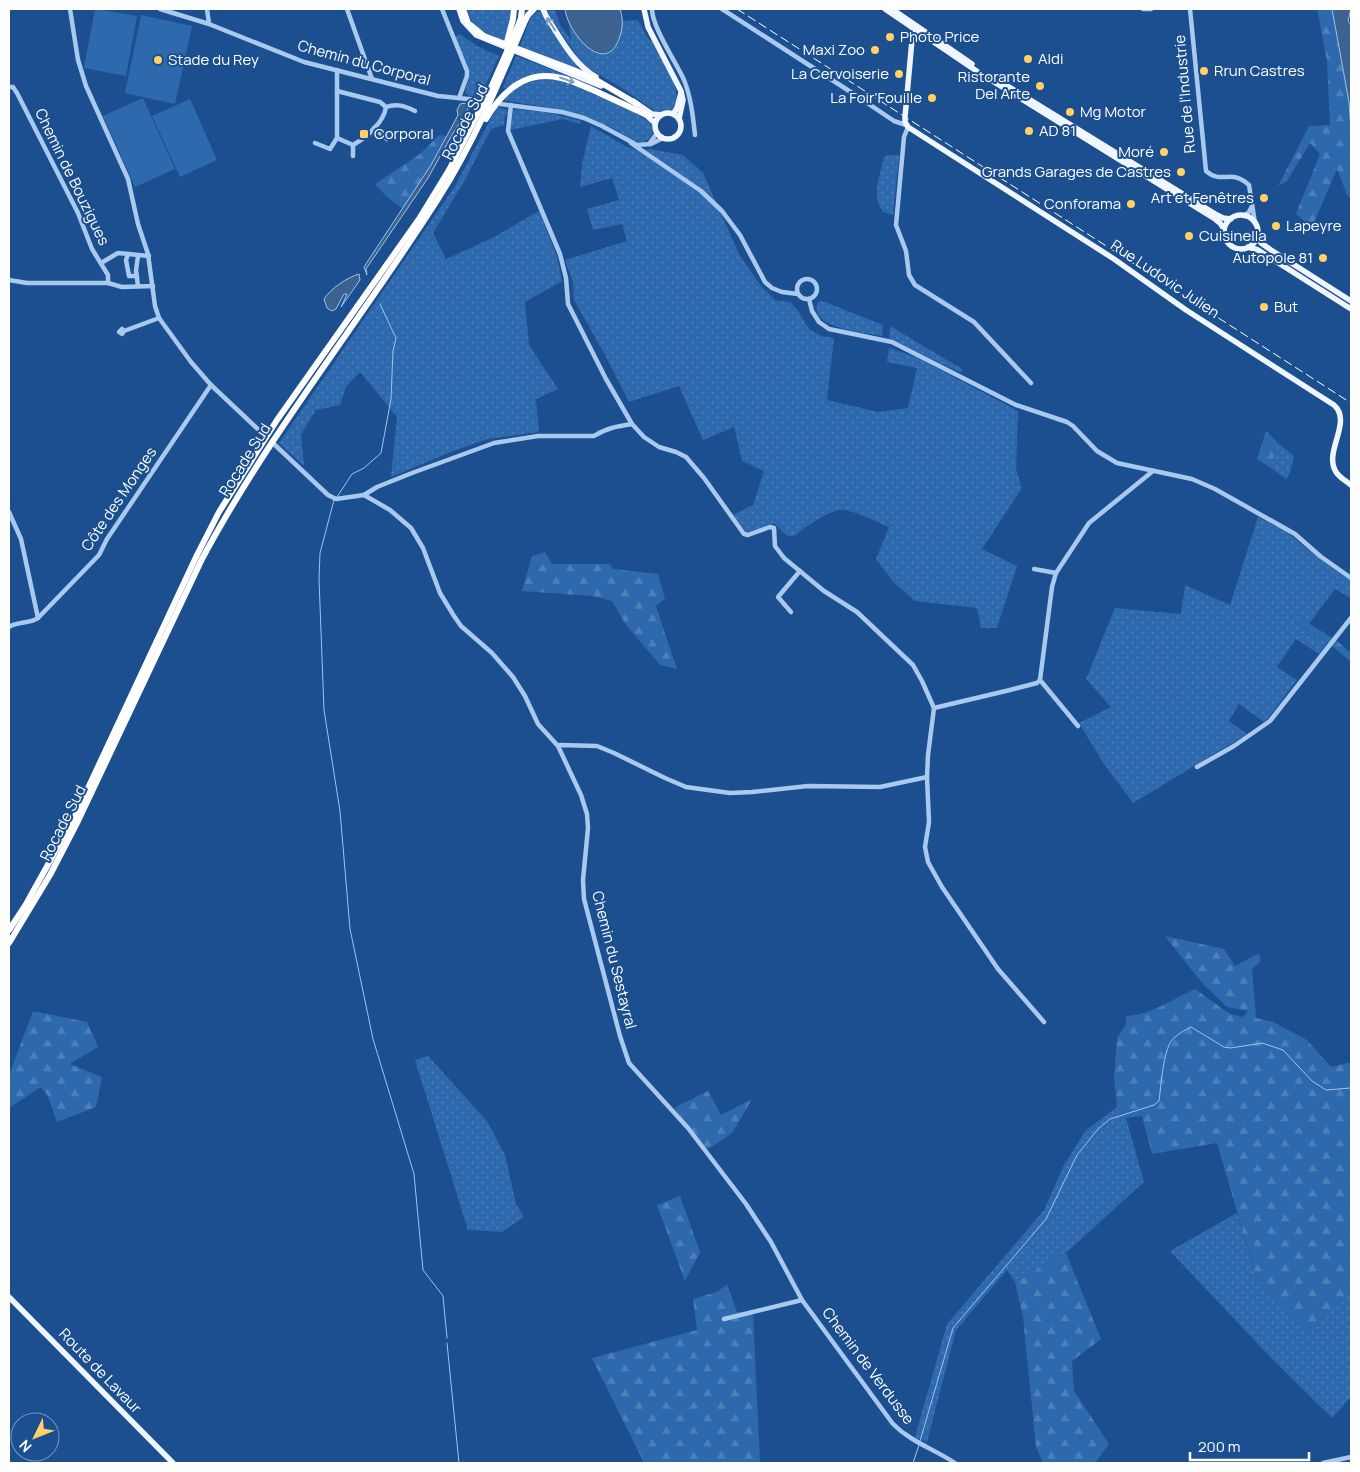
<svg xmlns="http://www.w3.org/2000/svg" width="1360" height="1472" viewBox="0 0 1360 1472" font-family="Manrope,sans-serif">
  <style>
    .grass { fill: url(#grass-dots) }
    .forest { fill: url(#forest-firs) }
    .garden { fill: #2e69ad }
    .water { fill: #3c6290; stroke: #9cc4f0 }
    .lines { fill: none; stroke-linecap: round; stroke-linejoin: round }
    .stream { stroke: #9cc4f0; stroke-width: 1 }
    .minor { stroke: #a9c9ee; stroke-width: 4.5 }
    .major { stroke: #f0f6ff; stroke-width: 5.5 }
    .highway { stroke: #fff; stroke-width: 6 }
    .rail { stroke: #fff; stroke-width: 1; stroke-dasharray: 9 4; stroke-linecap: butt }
    .oneway { stroke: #7b9ac1 }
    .oneway2 { stroke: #829ec1 }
    .poi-dot { fill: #ffd166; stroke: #1b4f8f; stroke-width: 2 }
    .labels { text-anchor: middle; stroke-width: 4; stroke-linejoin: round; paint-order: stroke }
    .poi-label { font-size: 15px; fill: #fff; stroke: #1b4f8f; text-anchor: start }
    .street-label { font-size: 15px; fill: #fff; stroke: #1b4f8f }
  </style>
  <defs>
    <pattern id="grass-dots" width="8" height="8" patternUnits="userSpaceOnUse" patternTransform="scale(1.25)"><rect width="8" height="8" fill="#2e69ad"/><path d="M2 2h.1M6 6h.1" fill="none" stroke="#4d80b9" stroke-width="1.8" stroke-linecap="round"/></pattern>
    <pattern id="forest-firs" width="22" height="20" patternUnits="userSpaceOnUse" patternTransform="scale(1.25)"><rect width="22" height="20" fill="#2e69ad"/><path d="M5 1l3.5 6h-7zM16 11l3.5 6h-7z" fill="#4d80b9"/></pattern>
  </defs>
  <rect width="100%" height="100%" fill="#1b4f8f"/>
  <g class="grass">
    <path d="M467,9H512L511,17L505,41C486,33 472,30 467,9Z"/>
    <path d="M545,9H555L560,25L571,40L568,19C575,35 584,48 602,53L619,40L622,21L638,20L648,39L653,42C660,54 689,99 671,110C668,112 660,112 656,112L622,88L583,65Z"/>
    <path d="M540,10L578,66L576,68L520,47L531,16Z"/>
    <path d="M460,34L477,46L499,56L480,97L469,96L465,92L470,73L455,37Z"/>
    <path d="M516,56L587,83L616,98L565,77L515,82L505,89L503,87Z"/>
    <path d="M542,79C547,79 552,79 557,80C575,85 642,113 652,124C653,133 652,138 644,142C630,143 622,132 610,127C575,110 539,106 502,100C512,87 526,83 542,79Z"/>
    <path d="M497,107L507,110L508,114L505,115L504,125L491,129L466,178L433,233L446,259L492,238L539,211L557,256L562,281L525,302L529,345L558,389L536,399L539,432L488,439L451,452L391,477L397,417L360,372L346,387L340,405L316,410L301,434L304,466L279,443L455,186Z"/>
    <path d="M515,109L550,113L581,121L580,124L563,119L510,130L513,111Z"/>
    <path d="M591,126L629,148L640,150L651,149L683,155L703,173L739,254L761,286L775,300L790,302L797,309L809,329L821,336L834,338L827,400L878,412L908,408L917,368L887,362L889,348L918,358L1018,411L1016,469L1022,488L982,549L1017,566L997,628H981L977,608L915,601L893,582L876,559L889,527C876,522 853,509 840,510C823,513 807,527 794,536H787L774,523L747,533L733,515L753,505L764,471L742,461L734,427L703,440L679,386L629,402L605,355L574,300L573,282L565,260L627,241L622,224L593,230L587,209L619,200L612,178L580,187L582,164Z"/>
    <path d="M889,155H899L893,215L883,212C871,195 880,176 884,157Z"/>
    <path d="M819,301L825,302L883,325L882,336C867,333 804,328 819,301Z"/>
    <path d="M890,326L962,369L961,373L889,338Z"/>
    <path d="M1278,443L1294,456L1290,473L1286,479L1271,468Z"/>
    <path d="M1258,517L1287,532L1311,552L1351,581V598L1335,589L1309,624L1300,618L1294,622L1327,643L1319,654L1296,639L1277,667L1297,680L1268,718L1264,722L1239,704L1229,721L1247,734L1133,803L1104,764L1079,723L1111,707L1086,679L1115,608L1181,614L1185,585L1230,605Z"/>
    <path d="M428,1056L487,1121L505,1155L516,1204L524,1217L502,1232L468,1230L415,1060Z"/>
    <path d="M1117,1107L1126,1118L1144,1182L1066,1253L1015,1282L1007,1270L956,1330L927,1442L915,1437L947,1324L1044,1210L1063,1167L1085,1131Z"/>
    <path d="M1237,1213L1256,1276L1310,1332L1351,1293V1397L1332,1418L1273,1360L1170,1251Z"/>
  </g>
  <g class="forest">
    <path d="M1317,9H1332L1349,102L1351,130V199L1347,195L1337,169L1312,227L1296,214L1320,154L1310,143L1287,181L1278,186L1309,126L1330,125L1327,61Z"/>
    <path d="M439,135L447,136L431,165L403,209L387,197L375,184L420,154Z"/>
    <path d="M1266,431L1278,443L1271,468L1257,459Z"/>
    <path d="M545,552L552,564H610L613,569L658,574L665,599L656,606L677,669L660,665L626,625L612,601L592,596L522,591L532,556Z"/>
    <path d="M1300,618L1337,641L1351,653V662L1332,646L1294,622Z"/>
    <path d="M1165,936L1224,949L1235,966L1259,953L1261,961L1252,969L1256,1018L1273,1022L1307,1040L1331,1067L1351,1062V1293L1310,1333L1256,1276L1217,1143L1152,1154L1142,1116L1126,1118L1117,1107L1114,1077L1117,1038L1126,1024V1016C1151,1015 1173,999 1195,989L1230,1014L1243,1017L1248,1011L1227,1007L1202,983Z"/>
    <path d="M33,1011L87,1022L98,1047L70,1064L102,1077L96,1107L57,1122L48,1096L41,1087L9,1108V1075Z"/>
    <path d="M708,1091L721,1115L752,1099L733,1132L721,1141L706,1150L674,1108Z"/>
    <path d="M680,1196L700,1252L685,1281L657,1205Z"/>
    <path d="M1066,1253L1101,1339L1072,1361L1074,1391L1109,1444L1095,1463H1043L1036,1447L1023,1317L1015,1282Z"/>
    <path d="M727,1284L737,1312H753L760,1463H644L592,1358L697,1330L693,1299L717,1292Z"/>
  </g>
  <g class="garden">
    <path d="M95,9L137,16L126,76L84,68Z"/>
    <path d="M141,15L192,26L175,104L125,93Z"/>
    <path d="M143,98L175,169L135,187L103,116Z"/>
    <path d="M190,99L217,160L180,177L152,116Z"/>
  </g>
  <g class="water">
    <path d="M565,9H620C623,18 623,27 620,36C607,79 568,34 565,9Z"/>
    <path d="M1332,9H1351L1348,21L1351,25V130L1349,102Z"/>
    <path d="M465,103L467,105L468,110L452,135L428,178L368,266L366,269L367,275L364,267L431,165L456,119L458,115L457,110L460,104Z"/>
    <path d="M359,274L360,280L341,307L347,294H344L336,309L332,311L327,308L324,299C330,289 348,277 359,274Z"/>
  </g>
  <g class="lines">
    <g class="stream">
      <path d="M337,497L352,474L364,468L381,453L391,399L393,351L396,338L380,304"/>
      <path d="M334,500L320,553L319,579L324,710L340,811L350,929L373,1039L414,1174L423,1270L443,1296L447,1338"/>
      <path d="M447,1343L459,1463"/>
      <path d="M920,1441L953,1328L1046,1219L1077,1155L1098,1129L1110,1119L1154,1105L1159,1101C1161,1087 1163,1051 1172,1040C1176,1035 1185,1030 1191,1027L1224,1047L1231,1048L1262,1043L1283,1050L1312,1081L1326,1090L1351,1088"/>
      <path d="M913,1463L919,1445"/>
    </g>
    <g class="minor">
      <path d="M70,9L78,60L86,86L128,179L138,224L148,254L155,306L159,318L191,362L211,385L263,434"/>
      <path d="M160,9L209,24L304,62L438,96L478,100"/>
      <path d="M207,9L209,24"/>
      <path d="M347,9L372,79"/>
      <path d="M442,9L467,71V76L459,98"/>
      <path d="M652,9C652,27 676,62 684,80C691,97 693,117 695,135"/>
      <path d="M722,9L860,98L894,121L906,125"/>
      <path d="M1143,9H1151"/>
      <path d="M1190,9L1206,171C1222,185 1231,168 1249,185L1255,223"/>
      <path d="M9,87H13L17,93L78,213L92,249L108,275V283"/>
      <path d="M337,91L380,102L386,107"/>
      <path d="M500,104L562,112L584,118L602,126L637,145L651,144L663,138"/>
      <path d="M511,105L508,131L560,254L566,278L568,304L606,379L632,424L644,437L659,447L676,452L686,457L704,478L744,534L748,535L770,527L774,528L775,546L784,558L824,591L857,612L913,665L922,681L934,708L928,755L927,777L929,822L925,847L928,862L942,887L998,969L1044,1022"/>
      <path d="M386,107C397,103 405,106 415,111"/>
      <path d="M908,127L904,137L896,225L906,251L909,275L915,285L974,322L1031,383"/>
      <path d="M374,128L387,139"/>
      <path d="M337,138L353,145C367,137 384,122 386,107"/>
      <path d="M315,143L330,149L337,138V70"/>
      <path d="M631,143L701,191L722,211L740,235L765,282L772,288L782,292L798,294"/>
      <path d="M649,144L657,133"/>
      <path d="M353,156V145"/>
      <path d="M1244,216L1249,212L1252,206"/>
      <path d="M128,254L126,260L129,276H137"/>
      <path d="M101,263L118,253L149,256"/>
      <circle cx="807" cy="289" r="10"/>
      <path d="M9,280L27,283H108L122,287L153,286"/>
      <path d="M138,286L136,270L138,256"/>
      <path d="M809,299L812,311L819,322L829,329L892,342L1016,405L1067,422L1073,426L1097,451L1117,463L1192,479L1215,489L1295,534L1320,556L1351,578"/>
      <path d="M122,329L124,331L122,334L119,332Z"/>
      <path d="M124,331L159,318"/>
      <path d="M275,445L328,495L336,499L364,495L390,510L411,528L423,548L440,593L454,616L461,626L492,653L513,677L525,696L538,724L558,746L581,795L587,814L588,828L583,880L584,899L620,1036L629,1063L688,1128L746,1204L771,1242L802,1300L893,1424C911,1442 934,1449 955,1463"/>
      <path d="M364,495L377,487L412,473L494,443L538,436H594C606,428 619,426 632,424"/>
      <path d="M9,512L21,539L38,618"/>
      <path d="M1034,569L1056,573"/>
      <path d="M791,612L778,597L800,571"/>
      <path d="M9,627C18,621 30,624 38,618L99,555L107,539L211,385"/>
      <path d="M1040,680L1078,726"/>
      <path d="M934,708L1010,690L1037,683L1040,680L1052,587L1056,573L1089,523L1153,471"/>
      <path d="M558,746L560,745L597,746L614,753L665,778L686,787L730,793L752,792L808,786L880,787L927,777"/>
      <path d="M1197,767L1234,746L1270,721L1351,618"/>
      <path d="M724,1319L802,1300"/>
      <path d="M1323,1463L1351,1457"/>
    </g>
    <g class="major">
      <path d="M459,9L463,21L476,35L601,86"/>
      <path d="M543,9L546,16C560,37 573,64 596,77"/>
      <path d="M644,9L648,27L681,91L683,100L679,119"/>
      <path d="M885,9L978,72L1215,219L1220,223L1224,229"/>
      <path d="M892,9L972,64"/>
      <path d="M913,29L905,117V122L908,127L1114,259L1186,310L1334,405C1353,422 1323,452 1336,472C1340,478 1346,481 1351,485"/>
      <path d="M1001,82L1217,215L1223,218L1231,219"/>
      <path d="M633,101L652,114L661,115"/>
      <circle cx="668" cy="126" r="13"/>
      <path d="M645,114L655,123"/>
      <path d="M673,114L677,108L681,93"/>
      <circle cx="1241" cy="232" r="17"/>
      <path d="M1257,236L1261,243L1271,250L1351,301"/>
      <path d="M1248,247L1258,250L1351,309"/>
      <path d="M9,1297L173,1463"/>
    </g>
    <g class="highway">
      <path d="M463,9L468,23L484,36L576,71L598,81L637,104"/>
      <path d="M507,42L513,19L514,9"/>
      <path d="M486,119C502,91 527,69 561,78C572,80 582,86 593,90C612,99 630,107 649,116"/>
      <path d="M9,930L25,906L75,816L197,555L219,512L277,420L419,219L449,170L490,90L516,31L521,18L522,9"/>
      <path d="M9,943L50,875L78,821L202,559C270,432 361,320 438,199C473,144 499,83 524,23L528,15L534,9"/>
    </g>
    <path class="rail" d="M737,9L1351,403"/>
  </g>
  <defs><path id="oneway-shaft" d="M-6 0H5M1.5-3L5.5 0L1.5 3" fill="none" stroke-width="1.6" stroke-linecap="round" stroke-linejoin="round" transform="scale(1.25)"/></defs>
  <use class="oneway" href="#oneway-shaft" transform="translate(551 24) rotate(-123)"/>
  <use class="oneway2" href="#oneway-shaft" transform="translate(567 80) rotate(19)"/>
  <g class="poi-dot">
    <circle cx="890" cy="37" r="5"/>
    <circle cx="875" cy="50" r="5"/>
    <circle cx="1028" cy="59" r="5"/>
    <circle cx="158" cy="60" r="5"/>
    <circle cx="1204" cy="71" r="5"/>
    <circle cx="899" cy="74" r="5"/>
    <circle cx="1040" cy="86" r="5"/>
    <circle cx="932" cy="98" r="5"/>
    <circle cx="1070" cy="112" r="5"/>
    <circle cx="1029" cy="131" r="5"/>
    <rect x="359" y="129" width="10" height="10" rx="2.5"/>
    <circle cx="1164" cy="152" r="5"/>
    <circle cx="1181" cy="172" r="5"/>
    <circle cx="1264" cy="198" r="5"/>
    <circle cx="1131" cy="204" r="5"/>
    <circle cx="1276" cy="226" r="5"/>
    <circle cx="1189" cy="236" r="5"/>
    <circle cx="1323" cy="258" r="5"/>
    <circle cx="1264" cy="307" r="5"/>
  </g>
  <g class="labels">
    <g class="poi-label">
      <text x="900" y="42">Photo Price</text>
      <text x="865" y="55" text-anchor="end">Maxi Zoo</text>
      <text x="1038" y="64">Aldi</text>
      <text x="168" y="65">Stade du Rey</text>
      <text x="1214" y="76">Rrun Castres</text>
      <text x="889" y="79" text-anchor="end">La Cervoiserie</text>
      <text x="1030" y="82" text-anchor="end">Ristorante<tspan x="1030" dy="17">Del Arte</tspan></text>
      <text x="922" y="103" text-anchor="end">La Foir'Fouille</text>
      <text x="1080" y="117">Mg Motor</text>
      <text x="1039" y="136">AD 81</text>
      <text x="374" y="139">Corporal</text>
      <text x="1154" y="157" text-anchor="end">Moré</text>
      <text x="1171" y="177" text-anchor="end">Grands Garages de Castres</text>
      <text x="1254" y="203" text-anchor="end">Art et Fenêtres</text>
      <text x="1121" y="209" text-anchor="end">Conforama</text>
      <text x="1286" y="231">Lapeyre</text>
      <text x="1199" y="241">Cuisinella</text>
      <text x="1313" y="263" text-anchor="end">Autopole 81</text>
      <text x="1274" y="312">But</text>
    </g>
    <g class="street-label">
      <text transform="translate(364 63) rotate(15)" y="5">Chemin du Corporal</text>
      <text transform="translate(1185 94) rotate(-95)" y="5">Rue de l'Industrie</text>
      <text transform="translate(465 122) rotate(-63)" y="5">Rocade Sud</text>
      <text transform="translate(72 177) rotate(64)" y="5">Chemin de Bouzigues</text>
      <text transform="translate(1165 279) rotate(34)" y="5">Rue Ludovic Julien</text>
      <text transform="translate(245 460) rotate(-58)" y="5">Rocade Sud</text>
      <text transform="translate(119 499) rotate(-56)" y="5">Côte des Monges</text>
      <text transform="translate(63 823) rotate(-63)" y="5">Rocade Sud</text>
      <text transform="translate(614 960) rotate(76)" y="5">Chemin du Sestayral</text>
      <text transform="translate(868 1366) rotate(53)" y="5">Chemin de Verdusse</text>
      <text transform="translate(100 1371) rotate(46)" y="5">Route de Lavaur</text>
    </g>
  </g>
  <rect width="1360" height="1472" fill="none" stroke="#ffffff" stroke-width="20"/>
  <g transform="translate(35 1437) rotate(227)"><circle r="24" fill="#1b4f8f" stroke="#7695bc"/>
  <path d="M0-4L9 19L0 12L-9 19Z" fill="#ffd166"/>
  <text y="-8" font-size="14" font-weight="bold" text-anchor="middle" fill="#ffffff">N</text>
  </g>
  <path d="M1190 1452v8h119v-8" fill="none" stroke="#ffffff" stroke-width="2.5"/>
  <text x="1198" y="1452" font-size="15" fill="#ffffff" stroke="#1b4f8f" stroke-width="4" paint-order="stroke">200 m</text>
</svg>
